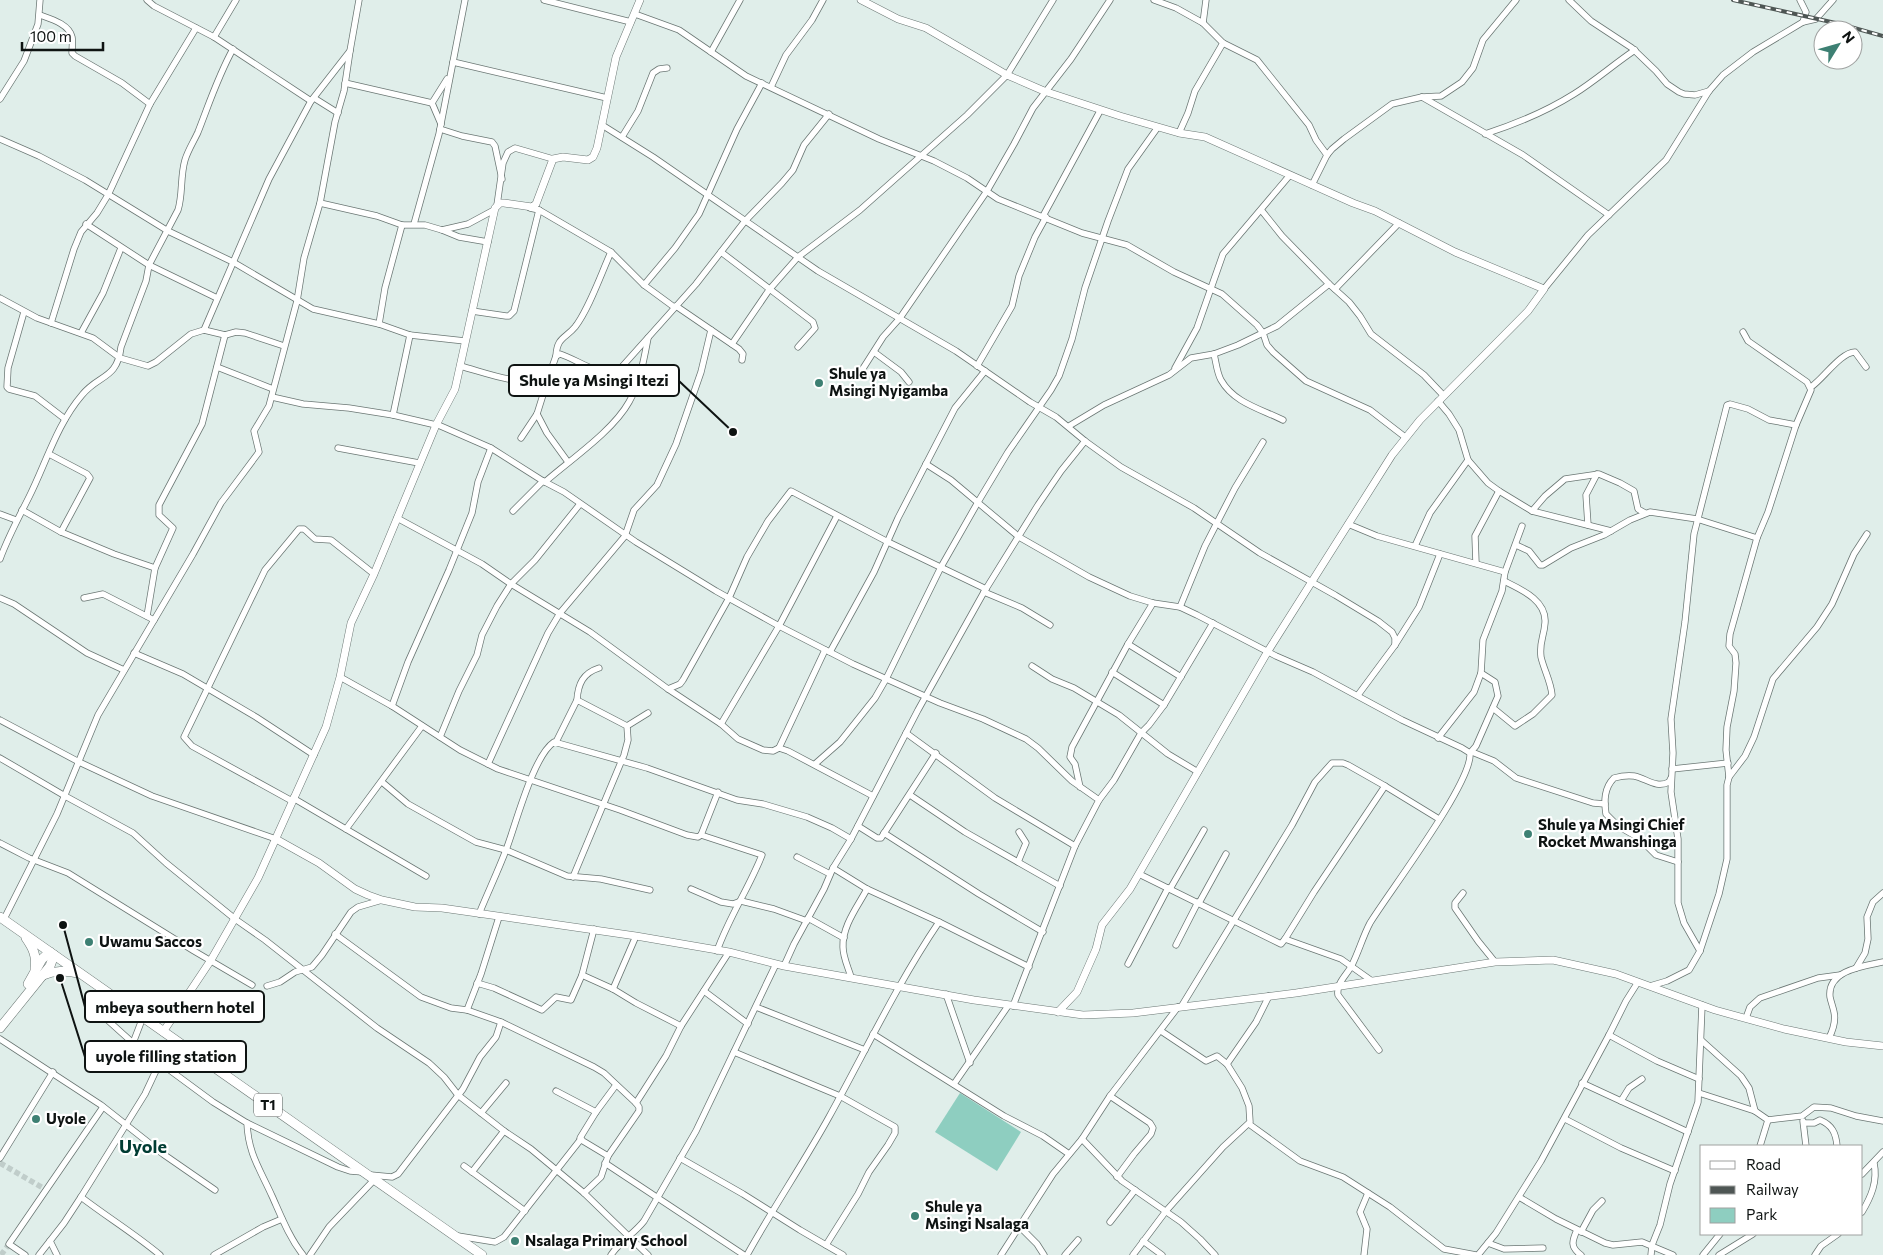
<svg xmlns="http://www.w3.org/2000/svg" width="1883" height="1255" viewBox="0 0 1883 1255" font-family="Commissioner,sans-serif">
  <style>
    .green { fill: #8ecec0 }
    .lines { fill: none; stroke-linecap: round; stroke-linejoin: round }
    .minor-tunnel { stroke: #c0cdca; stroke-width: 5.5; stroke-dasharray: 5.5 3; stroke-linecap: butt }
    .minor-casing { stroke: #6b7774; stroke-width: 7 }
    .tertiary-casing { stroke: #6b7774; stroke-width: 8 }
    .trunk-casing { stroke: #6b7774; stroke-width: 10 }
    .minor { stroke: #fff; stroke-width: 5.5 }
    .tertiary { stroke: #fff; stroke-width: 7 }
    .trunk { stroke: #fff; stroke-width: 9 }
    .rail-casing { stroke: #4e5654; stroke-width: 4 }
    .rail { stroke: #fff; stroke-width: 2; stroke-dasharray: 5.5; stroke-linecap: butt }
    .poi-dot { fill: #3d8073; stroke: #fff; stroke-width: 2 }
    .labels { text-anchor: middle; stroke-width: 4.5; stroke-linejoin: round; paint-order: stroke }
    .shield { fill: #fff; stroke: #565a59; stroke-width: 1 }
    .shield-label { font-size: 14px; font-weight: bold; fill: #0e1312 }
    .poi-label { font-size: 15px; font-weight: bold; fill: #0e1312; stroke: #fff; text-anchor: start }
    .quarter-label { font-size: 18px; font-weight: bold; fill: #003c33; stroke: #fff }
    .leader { fill: none; stroke: #0e1312; stroke-width: 2 }
    .callout-dot { fill: #0e1312; stroke: #fff; stroke-width: 2 }
    .callout { fill: #fff; stroke: #0e1312; stroke-width: 2 }
    .callout-label { font-size: 16px; text-anchor: middle; font-weight: bold; fill: #0e1312 }
  </style>
  <rect width="100%" height="100%" fill="#e0eeea"/>
  <path class="green" d="M960,1093L1021,1132L997,1171L935,1132Z"/>
  <g class="lines">
    <g class="minor-tunnel">
      <path d="M0,1163L45,1189"/>
      <path d="M1,1255L9,1244"/>
    </g>
    <defs>
      <g id="minor">
        <path d="M147,0L154,6L214,37L311,101"/>
        <path d="M544,0L631,22"/>
        <path d="M1154,0L1176,8L1203,23L1223,43L1257,60L1309,125L1316,140L1327,155"/>
        <path d="M1569,0L1591,21L1632,48L1656,71L1667,84L1679,92L1684,94L1695,95L1709,91"/>
        <path d="M1800,0L1806,12L1803,22"/>
        <path d="M635,14L679,30L746,76L879,139L934,161L967,178L998,199L1082,233L1127,245L1174,272L1222,294L1257,325L1263,333L1267,345L1273,352L1306,381L1370,410L1405,437"/>
        <path d="M40,15C51,19 69,24 72,37C73,42 72,48 72,53L75,56L122,83L150,104"/>
        <path d="M1203,23L1206,0"/>
        <path d="M214,37L236,0"/>
        <path d="M711,52L740,0"/>
        <path d="M453,62L607,98"/>
        <path d="M345,83L432,103L447,79"/>
        <path d="M771,87L786,55L812,20L823,0"/>
        <path d="M1422,97L1523,155L1609,215"/>
        <path d="M314,98L338,113"/>
        <path d="M0,99L24,61L38,24L40,0"/>
        <path d="M432,103L441,124"/>
        <path d="M602,125L653,157L818,271L956,351L1030,402L1056,417L1085,441L1121,467L1194,508L1260,553L1335,595L1378,621L1392,632L1395,638V645"/>
        <path d="M440,129L462,136L492,142L495,146L502,179"/>
        <path d="M1179,133L1188,113L1195,91L1223,43"/>
        <path d="M1485,134C1516,124 1547,111 1574,94C1595,81 1614,64 1635,50"/>
        <path d="M622,137L638,111L653,73L659,69L667,68"/>
        <path d="M0,139L39,156L85,180L168,231L233,262L313,309L379,324L410,335L465,341"/>
        <path d="M1312,185L1327,155L1332,149L1344,139L1392,104L1422,97L1441,96L1462,82L1473,68L1483,40L1516,0"/>
        <path d="M320,203L377,216L402,225H425L442,230L468,224L494,210"/>
        <path d="M497,205L503,163L508,152L515,148L553,159"/>
        <path d="M530,208L539,210L611,252L644,285L674,307"/>
        <path d="M1262,211L1282,236L1329,284L1349,302L1360,316L1371,334L1424,375L1443,395"/>
        <path d="M1043,216L1100,111"/>
        <path d="M86,224L149,265L217,298"/>
        <path d="M414,224L439,134L465,0"/>
        <path d="M442,230L459,237L488,242"/>
        <path d="M721,252L813,322L815,328L798,347"/>
        <path d="M644,285L675,248L699,214L737,129L762,83"/>
        <path d="M1335,289L1399,223"/>
        <path d="M1544,289L1588,235L1666,160L1709,91L1723,75L1753,52L1803,22L1816,19L1833,0"/>
        <path d="M0,298L37,318L93,338L120,358L148,366L156,362L191,334L204,330L225,335L236,332L245,333L284,346"/>
        <path d="M676,306L739,349L743,354L742,360"/>
        <path d="M472,311L506,316H509L514,311L539,210"/>
        <path d="M24,312L8,368L7,387L9,389L35,396L65,419"/>
        <path d="M51,323L74,249L81,232L97,213L108,195L150,104L196,28"/>
        <path d="M379,324L385,288L402,225"/>
        <path d="M204,330L269,179L311,101L350,51L359,0"/>
        <path d="M81,333L103,293L121,248"/>
        <path d="M732,344L769,290L798,257L860,210L967,115L1007,75L1053,0"/>
        <path d="M874,352L901,372L909,382"/>
        <path d="M1214,354C1216,362 1217,373 1221,380C1234,403 1261,409 1283,420"/>
        <path d="M556,356C557,337 565,339 575,327C589,309 601,274 611,252"/>
        <path d="M460,366C487,373 520,387 548,379L556,356L560,354C579,360 599,378 619,370L696,284L745,221L782,183L793,170L804,145L829,114"/>
        <path d="M977,366L1012,306L1019,276L1035,237L1046,217"/>
        <path d="M217,367L273,389"/>
        <path d="M1175,368L1197,328L1223,254L1290,175"/>
        <path d="M862,370L883,337L900,318L987,191L1014,144L1033,108L1071,59L1110,0"/>
        <path d="M1811,387C1823,379 1841,352 1855,352L1866,367"/>
        <path d="M272,397L303,404L349,408L393,415L436,425"/>
        <path d="M1438,401L1449,414L1459,430L1468,460L1488,483L1499,491L1532,511L1611,531"/>
        <path d="M537,414L547,433L568,462"/>
        <path d="M393,415L410,335"/>
        <path d="M436,424L491,448L543,481L564,492L636,542L716,591L779,626L853,664L940,703L983,719L1026,739L1038,748L1072,781L1099,800L1075,846L1013,1006"/>
        <path d="M1069,426L1104,405L1169,375L1191,358L1214,354L1238,345L1277,326L1329,284"/>
        <path d="M521,438L537,414L548,379"/>
        <path d="M338,448L419,463"/>
        <path d="M49,454L87,474L90,478L61,532"/>
        <path d="M926,464L951,480L1019,537L1089,577L1130,596L1153,603L1180,607L1197,615L1276,656L1313,672L1402,720L1462,748L1470,753C1473,782 1389,892 1370,923C1363,936 1359,951 1352,965C1347,975 1336,983 1338,995L1379,1050"/>
        <path d="M545,482C570,460 613,431 629,402C640,383 644,359 648,338"/>
        <path d="M22,510L61,532L114,554L155,568L173,528L159,515V505L202,424L225,335"/>
        <path d="M513,511L543,481"/>
        <path d="M1532,511L1545,496L1565,479L1599,474L1620,483L1634,491L1638,509L1645,513"/>
        <path d="M0,514L16,520"/>
        <path d="M397,518L482,564L511,584L590,632L668,689L721,724L738,739L763,750L773,751L779,748L788,751L873,796"/>
        <path d="M1348,524L1377,536L1505,572"/>
        <path d="M1588,525L1586,495L1597,474"/>
        <path d="M1516,545L1529,551L1540,565H1543L1571,548L1604,535L1630,520L1650,512L1697,519L1757,538"/>
        <path d="M1415,546L1430,513L1468,460"/>
        <path d="M0,559C8,537 19,517 29,497C46,463 57,424 82,395C99,374 117,380 121,347L146,281L149,265L178,210C183,194 180,177 185,160C188,150 194,141 198,132C209,104 218,76 233,49"/>
        <path d="M1476,563L1475,536L1499,491"/>
        <path d="M984,592L1022,608L1050,625"/>
        <path d="M0,598L14,604L87,653L124,670"/>
        <path d="M84,598L103,594L154,620"/>
        <path d="M1180,607L1205,546L1235,488L1263,442"/>
        <path d="M147,616L155,568"/>
        <path d="M1128,644L1181,677"/>
        <path d="M830,652L874,572L898,518L955,408L985,371"/>
        <path d="M134,653L183,674L256,717L314,755"/>
        <path d="M1032,666L1052,679L1074,688L1119,715L1168,754L1198,772"/>
        <path d="M1112,672L1164,705"/>
        <path d="M340,677L392,706L460,750L498,769L620,810L687,835L698,837L701,835L718,792"/>
        <path d="M668,689L680,684L683,680L729,598L747,557L768,521L791,491L888,542L986,589"/>
        <path d="M1358,695L1395,645L1419,607L1440,554"/>
        <path d="M577,700C578,684 583,673 599,668"/>
        <path d="M392,706L408,662L449,570L472,513L478,482L491,448"/>
        <path d="M1493,708L1515,726L1533,714L1552,695C1551,682 1544,670 1541,657C1539,642 1544,637 1545,623C1547,600 1520,589 1504,581"/>
        <path d="M0,720L79,762L152,796L276,839"/>
        <path d="M721,724L779,626L837,516"/>
        <path d="M627,726L648,713"/>
        <path d="M906,733L995,798L1075,846"/>
        <path d="M440,737L459,691L477,655L482,635L497,606L511,584L535,560L580,504"/>
        <path d="M1438,738L1474,692L1481,673"/>
        <path d="M556,742L577,700L627,726L628,740L624,755L573,877"/>
        <path d="M779,748L825,650"/>
        <path d="M1472,752L1494,761L1516,778L1593,803L1605,804"/>
        <path d="M1470,753L1476,746L1498,696L1495,682L1481,673L1483,640L1502,591L1505,572L1522,526"/>
        <path d="M0,758L65,796L133,833L166,863L235,919L265,940L377,1028L429,1063L444,1077L458,1095L504,1131L531,1149L584,1193L648,1255"/>
        <path d="M488,764L548,633L560,613L625,536L634,510L657,485L676,444L701,372L711,330"/>
        <path d="M815,764L840,742L875,698L886,679L941,567L978,502L1008,452L1051,390L1059,376L1072,339L1085,288L1108,221L1128,169L1158,127"/>
        <path d="M1672,769L1728,763"/>
        <path d="M1729,777L1726,750L1727,727L1734,691L1736,663L1735,654L1729,646L1730,634L1757,538L1768,512L1796,425L1811,390L1807,382L1748,341L1743,332"/>
        <path d="M1671,778L1669,782C1656,789 1646,778 1634,776C1627,775 1621,776 1614,778C1604,788 1604,801 1606,814L1618,826L1639,838L1656,855L1678,862"/>
        <path d="M382,782L408,804L476,842L506,850L567,876L601,879L650,890"/>
        <path d="M1080,787L1075,764L1070,757L1072,747L1128,644L1153,603"/>
        <path d="M910,795L965,832L1060,886"/>
        <path d="M293,798L426,876"/>
        <path d="M1099,800L1114,780L1141,733L1149,725L1164,705L1213,623"/>
        <path d="M292,801L192,746L184,737L265,570L299,529H304L315,539L331,540L374,574"/>
        <path d="M858,826L877,838H881L936,753"/>
        <path d="M346,829L422,726"/>
        <path d="M884,833L979,894L1043,932"/>
        <path d="M701,835L762,855C749,888 729,917 717,951"/>
        <path d="M0,843L29,858L68,873L194,951L252,985"/>
        <path d="M797,857L830,874"/>
        <path d="M1018,862L1026,843L1019,832"/>
        <path d="M833,868L867,889L939,922L1029,967"/>
        <path d="M1139,874L1281,944L1285,939L1341,959L1372,981"/>
        <path d="M691,889L721,902L733,904L741,901L774,909L807,921"/>
        <path d="M1170,889L1204,830"/>
        <path d="M1463,893L1455,903V908L1478,941L1495,962"/>
        <path d="M1199,903L1226,854"/>
        <path d="M479,914C488,892 498,871 506,850C516,824 533,756 554,742L647,768L737,800L763,804L807,817L832,828L851,839"/>
        <path d="M808,918L844,938"/>
        <path d="M4,919L57,814L98,715L193,554L221,503L259,452L254,431L269,406L297,301L304,258L320,203L335,122L344,91L350,51"/>
        <path d="M335,934L421,997L451,1008L467,1010L501,1022L594,1067L604,1073L636,1103L639,1107V1111L608,1156L601,1177L584,1193"/>
        <path d="M1285,939L1314,892L1385,786"/>
        <path d="M1176,945L1198,902"/>
        <path d="M1700,951L1684,923L1678,903V839L1671,792L1673,753L1671,719L1685,622L1694,534L1727,405L1730,404L1748,409L1769,420L1796,425"/>
        <path d="M1128,964L1168,888"/>
        <path d="M784,966L794,944L824,889L833,868L851,839L918,710L984,592L1038,505L1061,471L1085,441"/>
        <path d="M1856,968L1865,953L1868,939L1867,917L1873,902L1883,893"/>
        <path d="M582,975L613,989L636,1003L681,1026"/>
        <path d="M851,977C848,967 843,957 843,947C842,926 858,906 867,889"/>
        <path d="M477,983L494,988L542,1010L556,997L571,1000L582,975L594,929"/>
        <path d="M267,986L280,982L295,972L312,967L322,955L351,912L358,907L382,900"/>
        <path d="M1650,986L1667,981L1689,970L1700,951L1719,894L1727,859V785L1729,777L1745,756L1754,737L1773,679L1817,627L1832,604L1854,554L1867,534"/>
        <path d="M613,989L636,936"/>
        <path d="M102,990L100,1002L103,1016L133,1043L213,1102L247,1123C248,1153 260,1169 272,1196C281,1216 289,1237 303,1255"/>
        <path d="M704,991L748,1024"/>
        <path d="M946,994L970,1063"/>
        <path d="M756,1007L865,1050"/>
        <path d="M1181,1007L1292,825L1315,782L1332,763H1343L1348,765L1385,786L1439,819"/>
        <path d="M467,1010L481,974L499,917"/>
        <path d="M1746,1018L1750,1007L1760,998L1818,978L1840,975"/>
        <path d="M873,1034L1004,1116L1043,1136L1069,1154"/>
        <path d="M1609,1035L1657,1061L1699,1079"/>
        <path d="M1829,1038C1833,1030 1836,1021 1834,1012C1833,1007 1831,1002 1830,997C1827,970 1864,966 1883,962"/>
        <path d="M0,1039L101,1105L163,1154L215,1190"/>
        <path d="M1701,1040L1741,1076L1749,1088L1755,1111"/>
        <path d="M133,1043L143,1017"/>
        <path d="M734,1052L840,1096L895,1127V1133L888,1145L869,1172L858,1194L826,1245"/>
        <path d="M1227,1064L1256,1022L1269,996"/>
        <path d="M1582,1083L1688,1132"/>
        <path d="M954,1084L1008,1006"/>
        <path d="M556,1091L596,1112"/>
        <path d="M1699,1093L1755,1111L1768,1120L1802,1116L1814,1107L1831,1108L1856,1116L1883,1121"/>
        <path d="M1110,1096L1150,1123L1153,1128L1151,1134L1134,1154L1117,1177"/>
        <path d="M1621,1101L1629,1088L1642,1079"/>
        <path d="M636,1103L666,1056L681,1026L729,952"/>
        <path d="M481,1113L506,1083"/>
        <path d="M1565,1119L1621,1148L1675,1171"/>
        <path d="M1803,1121L1806,1146"/>
        <path d="M247,1123L338,1167L350,1171L363,1172"/>
        <path d="M1804,1123H1814L1820,1120C1832,1125 1836,1133 1837,1146"/>
        <path d="M1249,1124L1300,1161L1343,1177L1390,1207L1444,1249L1476,1255"/>
        <path d="M1082,1139L1122,1181L1181,1222L1200,1239L1215,1255"/>
        <path d="M1760,1146L1768,1120"/>
        <path d="M608,1156L583,1141L580,1138L596,1112L616,1085"/>
        <path d="M0,1158L53,1072"/>
        <path d="M680,1158L743,1194L800,1230L843,1255"/>
        <path d="M605,1163L744,1255"/>
        <path d="M464,1166L525,1211"/>
        <path d="M472,1172L504,1131"/>
        <path d="M1862,1174L1883,1152"/>
        <path d="M371,1175L392,1177L398,1174L463,1089L480,1057L496,1037L501,1022"/>
        <path d="M81,1197C107,1217 135,1234 160,1255"/>
        <path d="M1519,1197L1556,1219L1605,1243L1613,1245L1642,1242L1673,1255"/>
        <path d="M1862,1212C1871,1197 1878,1181 1874,1163"/>
        <path d="M1110,1222L1135,1190"/>
        <path d="M1019,1226L1037,1244L1044,1255"/>
        <path d="M1577,1230C1572,1241 1570,1247 1581,1255"/>
        <path d="M1581,1232L1593,1210L1602,1201"/>
        <path d="M458,1236L495,1242L504,1237L581,1139"/>
        <path d="M50,1241L57,1255"/>
        <path d="M1143,1241L1162,1255"/>
        <path d="M1488,1243L1504,1249L1543,1248"/>
        <path d="M25,1255L9,1244L103,1107"/>
        <path d="M39,1255L64,1223L81,1197L145,1094L160,1062"/>
        <path d="M214,1255L263,1227L282,1219"/>
        <path d="M310,1255L329,1227L374,1180"/>
        <path d="M611,1255C620,1241 634,1234 644,1221L696,1131L776,964"/>
        <path d="M747,1255C773,1208 803,1164 829,1117C865,1052 897,984 939,922"/>
        <path d="M1001,1255L1053,1174L1082,1139L1110,1096L1178,1007"/>
        <path d="M1065,1255L1078,1240"/>
        <path d="M1133,1255L1166,1211L1223,1147L1250,1122L1249,1106L1242,1088L1227,1064L1217,1056L1206,1061L1161,1031"/>
        <path d="M1364,1255L1367,1229L1360,1212L1368,1193"/>
        <path d="M1478,1255L1496,1233L1541,1161L1609,1035L1626,1001L1638,982"/>
        <path d="M1651,1255L1652,1245L1660,1225L1670,1184L1698,1102L1702,1005"/>
        <path d="M1703,1255L1720,1234"/>
        <path d="M1719,1255L1753,1234"/>
        <path d="M1815,1255L1821,1246L1838,1234"/>
      </g>
      <g id="tertiary">
        <path d="M861,0L898,19L926,28L1007,75L1044,91L1120,116L1179,133L1205,137L1353,203L1375,211L1455,252L1544,289L1528,311L1420,420L1392,455L1268,651L1130,889L1102,925L1096,949L1077,992L1058,1012"/>
        <path d="M276,839L319,863L355,889L368,895L382,900L415,907L442,908L636,936L729,952L784,966L974,1000L1083,1015L1133,1013L1296,993L1495,962L1553,960L1616,974L1715,1010L1784,1029L1846,1042L1883,1046"/>
        <path d="M163,1032L211,960L258,878L326,727L340,677L351,623L374,574L436,425L455,389L495,208L500,203H504L532,207L536,204L553,159L563,157L588,160L593,157L597,148L616,57L640,0"/>
      </g>
      <g id="trunk">
        <path d="M0,917L482,1255"/>
        <path d="M26,938C33,948 37,956 35,969"/>
        <path d="M43,975C53,971 67,970 77,973"/>
        <path d="M28,984L42,959L50,952"/>
        <path d="M0,1028L50,966L54,955"/>
      </g>
    </defs>
    <use href="#minor" class="minor-casing"/>
    <use href="#tertiary" class="tertiary-casing"/>
    <use href="#trunk" class="trunk-casing"/>
    <use href="#minor" class="minor"/>
    <use href="#tertiary" class="tertiary"/>
    <use href="#trunk" class="trunk"/>
    <defs>
      <path id="rail" d="M1733,0L1840,24L1883,36"/>
    </defs>
    <use href="#rail" class="rail-casing"/>
    <use href="#rail" class="rail"/>
  </g>
  <g class="poi-dot">
    <circle cx="819" cy="383" r="5"/>
    <circle cx="1528" cy="834" r="5"/>
    <circle cx="89" cy="942" r="5"/>
    <circle cx="36" cy="1119" r="5"/>
    <circle cx="915" cy="1216" r="5"/>
    <circle cx="515" cy="1241" r="5"/>
  </g>
  <g class="labels">
    <rect class="shield" x="254" y="1093.5" width="28" height="23" rx="4"/>
    <g class="shield-label">
      <text x="268" y="1110">T1</text>
    </g>
    <g class="poi-label">
      <text x="829" y="379">Shule ya<tspan x="829" dy="17">Msingi Nyigamba</tspan></text>
      <text x="1538" y="830">Shule ya Msingi Chief<tspan x="1538" dy="17">Rocket Mwanshinga</tspan></text>
      <text x="99" y="947">Uwamu Saccos</text>
      <text x="46" y="1124">Uyole</text>
      <text x="925" y="1212">Shule ya<tspan x="925" dy="17">Msingi Nsalaga</tspan></text>
      <text x="525" y="1246">Nsalaga Primary School</text>
    </g>
    <g class="quarter-label">
      <text x="143" y="1153">Uyole</text>
    </g>
  </g>
  <path class="leader" d="M733 432L679 381M63 925L85 1007M60 978L85 1057"/>
  <g class="callout-dot">
    <circle cx="733" cy="432" r="5"/>
    <circle cx="63" cy="925" r="5"/>
    <circle cx="60" cy="978" r="5"/>
  </g>
  <g class="callout">
    <rect x="509" y="365" width="170" height="31" rx="5"/>
    <rect x="85" y="991" width="179" height="31" rx="5"/>
    <rect x="85" y="1041" width="161" height="31" rx="5"/>
  </g>
  <g class="callout-label">
    <text x="594" y="386">Shule ya Msingi Itezi</text>
    <text x="175" y="1013">mbeya southern hotel</text>
    <text x="166" y="1062">uyole filling station</text>
  </g>
  <rect x="1700" y="1145" width="162" height="90" fill="#ffffff" stroke="#9fa1a0"/>
  <rect x="1710" y="1161" width="25" height="8" fill="#ffffff" stroke="#9fa1a0"/>
  <text x="1746" y="1170" font-size="15" fill="#0e1312">Road</text>
  <rect x="1710" y="1186" width="25" height="8" fill="#4e5654" stroke="#9fa1a0"/>
  <text x="1746" y="1195" font-size="15" fill="#0e1312">Railway</text>
  <rect x="1710" y="1208" width="25" height="15" fill="#8ecec0" stroke="#9fa1a0"/>
  <text x="1746" y="1220" font-size="15" fill="#0e1312">Park</text>
  <g transform="translate(1838 45) rotate(53)"><circle r="24" fill="#ffffff" stroke="#9fa1a0"/>
  <path d="M0-4L9 19L0 12L-9 19Z" fill="#3d8073"/>
  <text y="-8" font-size="14" font-weight="bold" text-anchor="middle" fill="#0e1312">N</text>
  </g>
  <path d="M22 42v8h81v-8" fill="none" stroke="#0e1312" stroke-width="2.5"/>
  <text x="30" y="42" font-size="15" fill="#0e1312" stroke="#ffffff" stroke-width="4" paint-order="stroke">100 m</text>
</svg>
